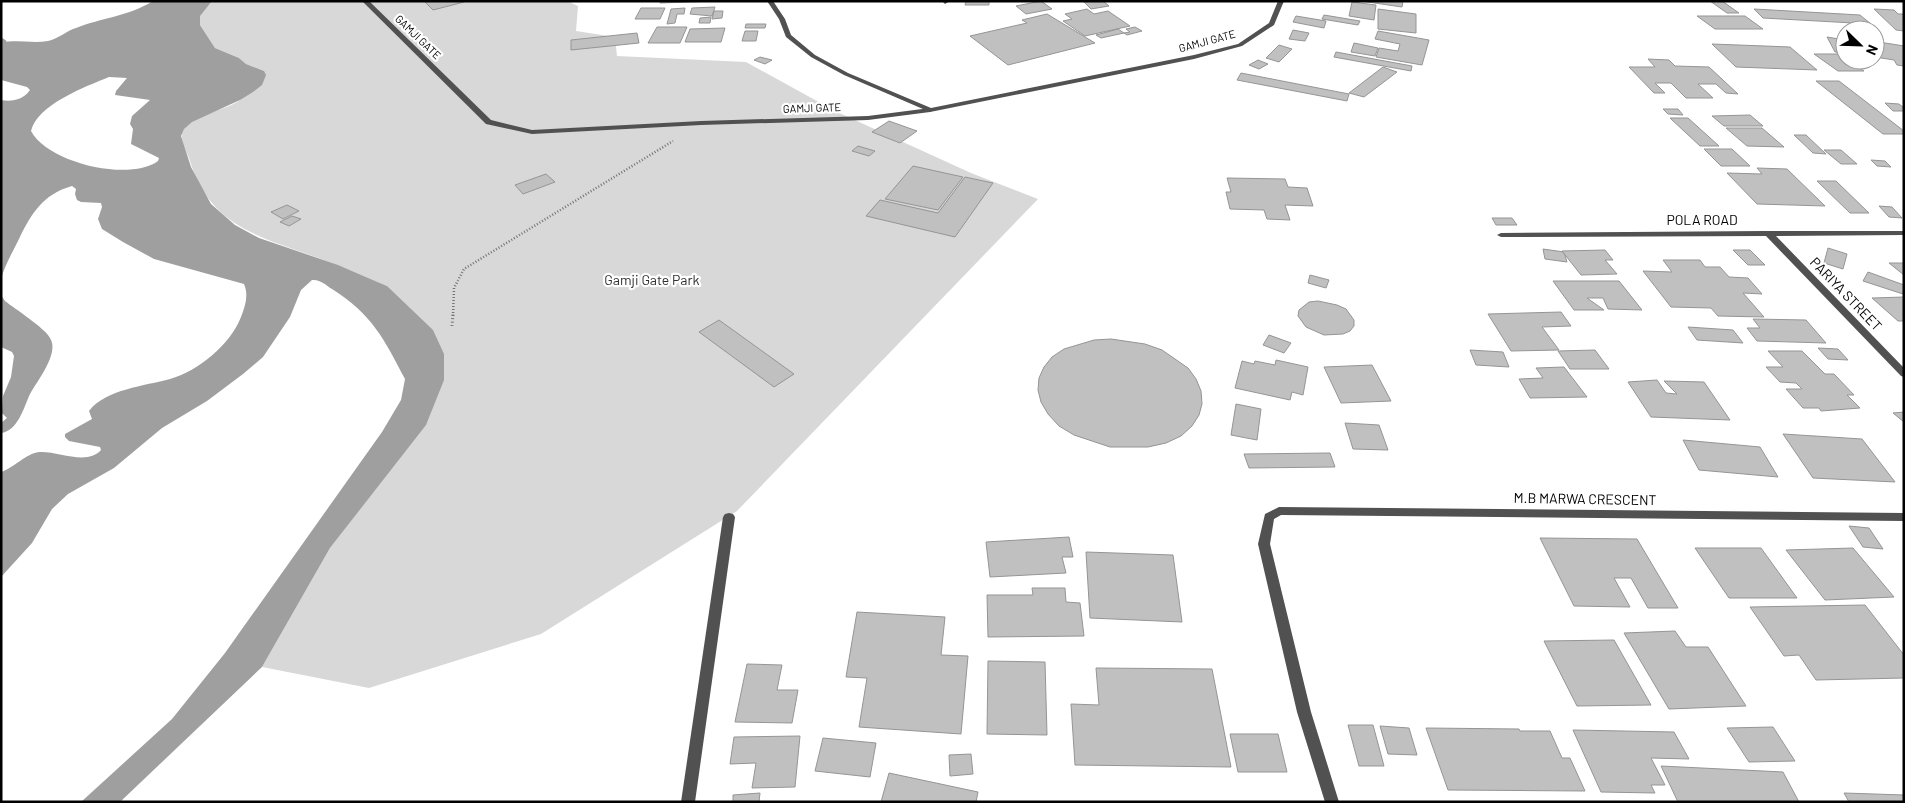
<svg xmlns="http://www.w3.org/2000/svg" width="1905" height="803" viewBox="0 0 1905 803" font-family="Barlow,sans-serif">
  <style>
    .green { fill: #d8d8d8 }
    .water { fill: #9f9f9f; fill-rule: evenodd }
    .lines { fill: none; stroke-linecap: round; stroke-linejoin: round }
    .stream { stroke: #9f9f9f; stroke-width: 5 }
    .building { fill: #c0c0c0; stroke: #959595 }
    .path-far1 { stroke: #737373; stroke-width: 2.5; stroke-dasharray: 1 2; stroke-linecap: butt }
    .path { stroke: #737373; stroke-width: 3; stroke-dasharray: 1 2.5; stroke-linecap: butt }
    .lane { fill: #515151; fill-rule: evenodd }
    .street { fill: #515151; fill-rule: evenodd }
    .labels { text-anchor: middle; stroke-width: 4.5; stroke-linejoin: round; paint-order: stroke }
    .far-street-label { font-size: 11px; fill: #000; stroke: #fff }
    .street-label { font-size: 14px; fill: #000; stroke: #fff }
    .park-label { font-size: 14px; fill: #2f2f2f; stroke: #fff }
  </style>
  <rect width="100%" height="100%" fill="#fff"/>
  <path class="green" d="M212,1H567L578,6L576,31L615,37L617,56L746,62L835,111L971,173L1038,199L737,511L541,634L369,688L262,667L330,548L425,425L387,286C362,275 338,265 313,256C255,235 209,225 189,158C186,150 179,138 183,130C193,114 226,111 240,100C249,93 257,80 264,71L246,64L239,58L215,48L200,25L199,16Z"/>
  <g class="water">
    <path d="M153,1H212L200,16V25L215,48L239,58L246,64L264,71L266,75L262,85L253,92L240,100L192,122L184,129L181,136L191,167L211,204L235,225L259,238L338,265L387,286L433,330L444,354V380L426,425L330,548L262,667L120,802H81L172,719L225,653L382,432L401,400L405,379C384,339 372,314 332,289C326,285 320,279 312,280L301,290L290,317L263,357L243,374L207,401L162,428L114,468L68,494L52,509L32,543L1,577V472C14,468 26,453 40,452C58,451 87,466 101,450L100,447L69,441L65,437V434L92,419L89,411C106,389 145,386 170,379C198,371 230,345 241,317C245,306 249,296 244,284L154,259L123,242L102,229L98,219L102,207L101,203L81,202L77,200L75,194L76,189L72,186C43,194 31,214 19,239C12,253 5,265 1,279V100C12,102 23,100 30,90L27,87L1,80V43C17,39 32,44 48,41C58,39 66,31 76,28C101,18 129,16 153,1ZM109,77L127,78L116,91L115,95L150,100L132,116L130,124L133,129L131,144L159,158L158,161C129,182 48,163 31,131C38,104 85,87 109,77Z"/>
    <path d="M1,295L5,301C15,309 45,328 50,338C60,353 37,381 30,394C24,407 18,431 1,433V423L7,418L2,413L3,396L11,377L14,356L12,352L1,347Z"/>
  </g>
  <g class="lines">
    <path class="stream" d="M1,40L4,42"/>
  </g>
  <g class="building">
    <path d="M424,1H463L464,2L433,10Z"/>
    <path d="M660,1H717L660,3Z"/>
    <path d="M966,1H989V5H965Z"/>
    <path d="M1041,1L1052,9L1026,14L1016,6Z"/>
    <path d="M1083,1H1103L1109,6L1091,9Z"/>
    <path d="M1361,1H1403L1402,7Z"/>
    <path d="M1710,1H1722L1739,13H1727Z"/>
    <path d="M1352,2L1376,5L1374,20L1349,16Z"/>
    <path d="M715,7L712,16L690,14L692,8Z"/>
    <path d="M641,8H665L660,19H635Z"/>
    <path d="M685,8L684,14H677L675,23L667,24L671,9Z"/>
    <path d="M1087,9L1094,14L1108,11L1130,26L1085,36L1063,21L1072,19L1065,14Z"/>
    <path d="M1378,9L1416,14V33L1378,29Z"/>
    <path d="M1754,9L1860,15L1871,24L1763,18Z"/>
    <path d="M1874,9L1894,10L1898,14H1904V31L1896,30Z"/>
    <path d="M714,11H723L722,18L712,19Z"/>
    <path d="M1047,14L1095,43L1008,65L970,36L1027,23L1022,20Z"/>
    <path d="M1324,15L1360,21L1358,25L1322,19Z"/>
    <path d="M1296,16L1326,21L1324,28L1293,22Z"/>
    <path d="M1697,16H1745L1763,29H1715Z"/>
    <path d="M711,17L710,23H699L700,18Z"/>
    <path d="M746,24H766L765,28H745Z"/>
    <path d="M657,27H687L680,43H648Z"/>
    <path d="M1135,27L1142,31L1127,35L1124,33L1130,32L1126,29Z"/>
    <path d="M725,28L721,42H685L690,29Z"/>
    <path d="M1118,29L1124,33L1101,38L1096,35Z"/>
    <path d="M1293,30L1309,33L1305,41L1289,39Z"/>
    <path d="M745,31H758L756,41H742Z"/>
    <path d="M1378,31L1429,40L1422,65L1376,57L1379,48L1398,51L1400,44L1375,39Z"/>
    <path d="M637,33L639,43L571,50V40Z"/>
    <path d="M1827,37L1845,40V53L1835,52Z"/>
    <path d="M1879,42L1904,46V66L1897,65L1894,60L1875,57V43L1880,44Z"/>
    <path d="M1354,43L1378,48L1375,56L1351,52Z"/>
    <path d="M1712,44L1790,47L1817,70L1736,67Z"/>
    <path d="M1279,45L1292,49L1279,62L1266,58Z"/>
    <path d="M1336,52L1412,66L1411,71L1334,57Z"/>
    <path d="M1814,54H1840L1845,58V60H1849L1864,71H1838Z"/>
    <path d="M760,57L772,60L765,64L754,60Z"/>
    <path d="M1648,59L1669,60L1675,66L1709,67L1738,94L1726,93L1716,84H1698L1713,98H1686L1671,83H1655L1665,93H1654L1629,67H1655Z"/>
    <path d="M1258,60L1268,64L1259,69L1249,65Z"/>
    <path d="M1383,67L1397,72L1364,97L1349,93Z"/>
    <path d="M1241,73L1349,94L1347,101L1237,80Z"/>
    <path d="M1816,81H1839L1904,131V134H1883Z"/>
    <path d="M1885,103L1899,104L1904,108V111H1893Z"/>
    <path d="M1663,109H1678L1683,115L1668,114Z"/>
    <path d="M1750,115L1763,126H1724L1712,116Z"/>
    <path d="M1670,118H1688L1719,146H1700Z"/>
    <path d="M889,121L917,131L900,143L872,132Z"/>
    <path d="M1726,128H1762L1784,147L1747,146Z"/>
    <path d="M1794,135H1806L1826,154L1813,153Z"/>
    <path d="M858,146L875,151L869,156L852,151Z"/>
    <path d="M1704,149H1732L1750,166H1721Z"/>
    <path d="M1824,150H1841L1857,164H1841Z"/>
    <path d="M1871,160L1885,161L1891,167L1877,166Z"/>
    <path d="M913,166L963,177L938,210L885,199Z"/>
    <path d="M1757,168L1787,169L1825,206L1757,204L1727,173L1762,174Z"/>
    <path d="M546,174L555,182L523,194L515,185Z"/>
    <path d="M965,177L993,183L955,237L866,216L880,200L938,213Z"/>
    <path d="M1227,178L1285,179L1288,187L1307,188L1313,206L1285,205L1290,220L1267,219L1264,210L1230,209L1226,192H1231Z"/>
    <path d="M1817,181H1836L1869,213H1850Z"/>
    <path d="M287,205L299,211L283,219L271,212Z"/>
    <path d="M1879,206L1892,207L1902,218L1889,217Z"/>
    <path d="M292,216L301,219L289,226L280,222Z"/>
    <path d="M1492,218H1512L1517,225H1496Z"/>
    <path d="M1828,248L1847,254L1843,269L1824,263Z"/>
    <path d="M1543,249L1564,252L1567,262L1545,259Z"/>
    <path d="M1605,250L1613,260H1605L1617,274L1581,275L1562,251Z"/>
    <path d="M1733,250H1750L1765,265H1748Z"/>
    <path d="M1663,260H1700L1705,267H1720L1729,277L1748,278L1762,294L1743,293L1764,317L1718,316L1711,308L1671,307L1643,271L1672,272Z"/>
    <path d="M1889,263H1904V275Z"/>
    <path d="M1868,272L1904,285L1903,294L1863,281Z"/>
    <path d="M1310,275L1329,280L1326,288L1308,283Z"/>
    <path d="M1553,281H1619L1642,310L1608,309L1603,298H1587L1604,310H1574Z"/>
    <path d="M1904,297V321H1898L1872,298Z"/>
    <path d="M1318,301L1337,305L1346,309L1354,320V326L1350,331L1343,334L1324,335L1306,327L1298,316L1299,310L1309,302Z"/>
    <path d="M1561,312L1571,326L1542,327L1559,350L1511,351L1488,314Z"/>
    <path d="M1753,319L1806,320L1826,343L1757,341L1747,328H1760Z"/>
    <path d="M719,320L794,374L774,387L699,332Z"/>
    <path d="M1688,327L1733,330L1743,343L1697,340Z"/>
    <path d="M1269,335L1291,343L1284,353L1263,345Z"/>
    <path d="M1111,339L1145,344L1162,350L1188,368L1196,379L1201,391L1202,404L1199,415L1192,426L1181,436L1166,443L1148,447H1110L1074,435L1059,426L1048,414L1041,402L1038,390L1039,378L1044,367L1052,357L1064,349L1094,340Z"/>
    <path d="M1818,348L1838,349L1848,360L1828,359Z"/>
    <path d="M1470,350L1503,352L1509,367L1476,365Z"/>
    <path d="M1595,350L1609,369H1570L1558,351Z"/>
    <path d="M1768,351H1802L1825,374H1834L1854,395H1847L1860,408L1821,411L1819,408H1803L1786,389H1802L1796,383L1780,382L1766,367H1783Z"/>
    <path d="M1276,360L1308,367L1303,395L1292,392L1290,400L1235,388L1242,361L1254,364L1255,361L1275,365Z"/>
    <path d="M1372,365L1391,401L1341,403L1324,367Z"/>
    <path d="M1564,367L1587,397L1530,398L1519,379L1543,378L1536,368Z"/>
    <path d="M1657,380L1666,393L1677,394L1664,381L1704,382L1730,420L1651,417L1628,382Z"/>
    <path d="M1236,404L1261,409L1257,440L1231,435Z"/>
    <path d="M1904,412V422L1893,413Z"/>
    <path d="M1345,423L1379,425L1388,450L1353,449Z"/>
    <path d="M1783,434L1862,439L1895,482L1813,478Z"/>
    <path d="M1683,440L1760,447L1778,477L1699,470Z"/>
    <path d="M1330,453L1335,467L1249,468L1244,454Z"/>
    <path d="M1849,526L1869,528L1883,549L1863,547Z"/>
    <path d="M1069,537L1073,557H1062L1066,573L990,577L986,542Z"/>
    <path d="M1540,538L1637,539L1678,608H1648L1631,578H1614L1630,607L1574,606Z"/>
    <path d="M1695,548H1761L1797,598H1729Z"/>
    <path d="M1853,548L1894,597L1825,600L1786,550Z"/>
    <path d="M1086,552L1173,555L1182,622L1090,618Z"/>
    <path d="M1032,588H1065L1066,602L1080,603L1084,636L988,637L987,595H1033Z"/>
    <path d="M1865,605L1904,655V678L1816,680L1799,655L1784,656L1750,607Z"/>
    <path d="M857,612L945,617L941,655L968,656L961,734L859,727L867,678L846,677Z"/>
    <path d="M1675,631L1686,647H1708L1746,706L1669,709L1624,633Z"/>
    <path d="M1614,640L1651,705L1577,706L1544,641Z"/>
    <path d="M988,661L1045,662L1047,735L987,734Z"/>
    <path d="M747,664L782,665L777,690H798L792,723L735,722Z"/>
    <path d="M1096,668L1212,669L1231,767L1075,765L1071,704L1099,705Z"/>
    <path d="M1348,725H1373L1384,766H1359Z"/>
    <path d="M1380,726L1409,728L1417,755L1388,754Z"/>
    <path d="M1773,727L1795,761L1749,762L1727,728Z"/>
    <path d="M1426,728L1519,729L1520,731H1550L1562,758H1570L1585,791L1448,790Z"/>
    <path d="M1573,730L1674,732L1689,759L1651,758L1665,785H1651L1655,793L1601,792Z"/>
    <path d="M1230,734H1278L1287,772H1238Z"/>
    <path d="M800,736L795,787L752,788L756,763L730,764L734,737Z"/>
    <path d="M823,738L876,743L870,777L815,771Z"/>
    <path d="M971,754L973,774L950,776L949,755Z"/>
    <path d="M1661,766L1783,772L1799,802H1678Z"/>
    <path d="M889,773L978,792L976,802H881Z"/>
    <path d="M760,793L759,802H733V795Z"/>
    <path d="M1844,793L1904,795V802H1849Z"/>
  </g>
  <g class="lines">
    <path class="path-far1" d="M453,316L454,288L464,269L673,141"/>
    <path class="path" d="M452,326L453,314"/>
    <path class="lane" d="M362,1H369L491,120L532,130L701,121L868,116L930,108L934,110L930,112L868,120L701,125L532,134L486,124Z"/>
    <g class="street">
      <path d="M767,1H773L785,19L791,35L815,55L848,73L931,108L1194,55L1238,44L1269,23L1278,1H1284L1274,25L1242,46L1194,59L930,112L844,75L811,57L786,37L779,19Z"/>
      <path d="M942,1H948V2L945,4Z"/>
      <path d="M1765,231H1904V235L1776,236L1904,368V377L1901,376L1766,236L1501,237L1497,235L1501,233Z"/>
      <path d="M1279,507L1904,513V521L1281,515L1274,519L1270,544L1311,712L1339,802H1325L1297,712L1258,544L1265,514Z"/>
      <path d="M729,513L733,514L735,517L695,802H681L723,517L725,514Z"/>
    </g>
  </g>
  <g class="labels">
    <g class="far-street-label">
      <text transform="translate(418 37) rotate(44)" y="4">GAMJI GATE</text>
      <text transform="translate(1207 41) rotate(-15)" y="4">GAMJI GATE</text>
      <text transform="translate(812 108) rotate(-2)" y="4">GAMJI GATE</text>
    </g>
    <g class="street-label">
      <text x="1702" y="225">POLA ROAD</text>
      <text transform="translate(1846 294) rotate(46)" y="5">PARIYA STREET</text>
      <text transform="translate(1585 499) rotate(1)" y="5">M.B MARWA CRESCENT</text>
    </g>
    <g class="park-label">
      <text x="652" y="285">Gamji Gate Park</text>
    </g>
  </g>
  <rect width="1905" height="803" fill="none" stroke="#000000" stroke-width="5"/>
  <g transform="translate(1860 45) rotate(113)"><circle r="24" fill="#ffffff" stroke="#999999"/>
  <path d="M0-4L9 19L0 12L-9 19Z" fill="#000000"/>
  <text y="-8" font-size="14" font-weight="bold" text-anchor="middle" fill="#000000">N</text>
  </g>
</svg>
